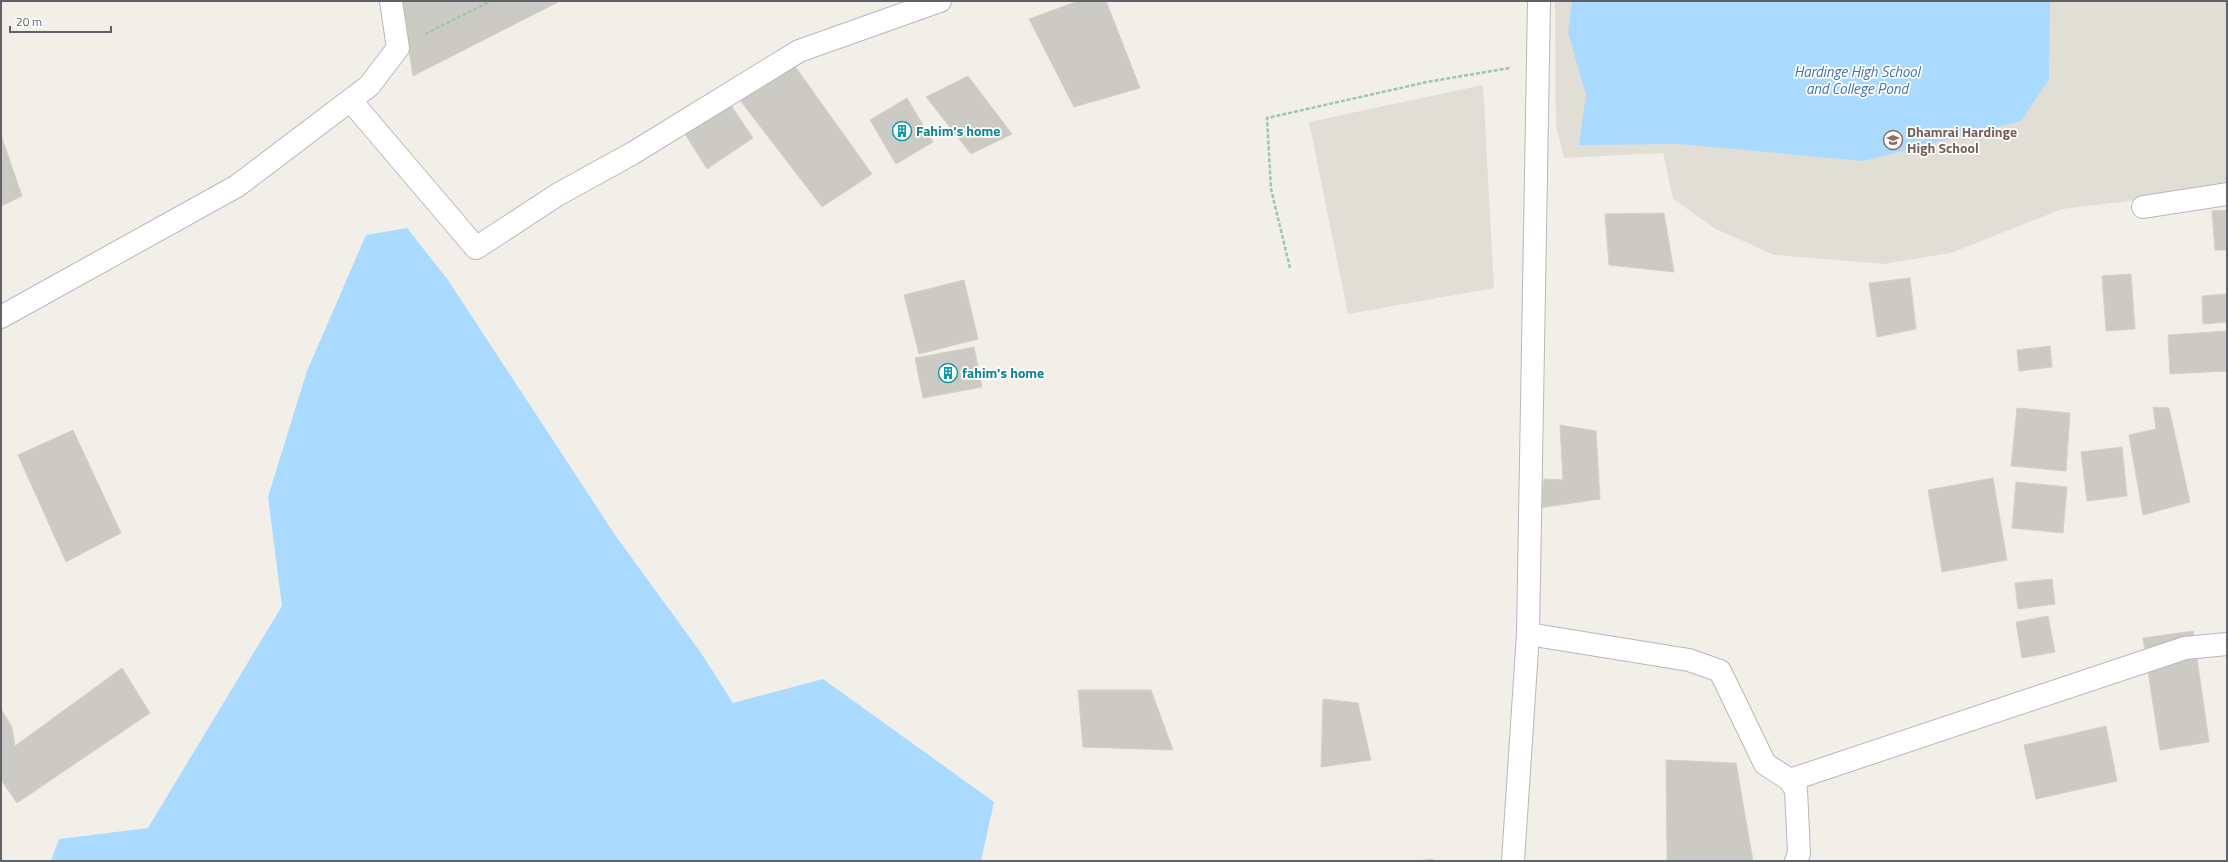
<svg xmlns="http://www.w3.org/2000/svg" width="2228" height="862" viewBox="0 0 2228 862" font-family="'Titillium Web',sans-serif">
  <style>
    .education { fill: #e1ded6 }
    .water { fill: #aadaff }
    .building { fill: #cccac5; stroke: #d6d1c6 }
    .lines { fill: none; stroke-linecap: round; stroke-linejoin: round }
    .street-casing { stroke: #b5b8bc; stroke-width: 24 }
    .path { stroke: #9cc7a9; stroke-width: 2.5; stroke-dasharray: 4 2; stroke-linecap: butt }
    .street { stroke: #fff; stroke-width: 22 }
    .labels { text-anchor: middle; stroke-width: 3.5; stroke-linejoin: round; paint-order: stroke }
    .culture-label { font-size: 14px; font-weight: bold; fill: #0d838f; stroke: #fff; text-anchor: start }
    .education-label { font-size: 14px; font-weight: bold; fill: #785e54; stroke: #fff; text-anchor: start }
    .water-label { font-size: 15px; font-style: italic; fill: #4174aa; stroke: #fff }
  </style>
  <rect width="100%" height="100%" fill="#f1efe8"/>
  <g class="education">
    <path d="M1555,1H2227V185L2179,195L2062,209L1951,253L1883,264L1774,255L1716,229L1673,199L1663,153L1564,158L1556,126Z"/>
    <path d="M1483,85L1494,288L1348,314L1309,122Z"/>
  </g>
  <g class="water">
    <path d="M1572,1H2050L2049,79L2021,121L1863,161L1678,144L1579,145L1586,95L1568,33Z"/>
    <path d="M407,228L448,280L615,535L701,653L733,703L823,679L994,802L981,861H51L59,839L148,828L282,606L268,497L307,371L366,235Z"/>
  </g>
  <g class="building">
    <path d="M401,1H560L413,76Z"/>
    <path d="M1078,1H1106L1140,88L1074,107L1029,19Z"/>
    <path d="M789,58L872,174L822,207L733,91Z"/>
    <path d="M968,76L1012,134L971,154L926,97Z"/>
    <path d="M720,89L753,138L707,169L673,115Z"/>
    <path d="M907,98L933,142L896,164L870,120Z"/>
    <path d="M1,135L22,196L1,206Z"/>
    <path d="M2227,210V250H2215L2212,211Z"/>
    <path d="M1664,213L1674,272L1609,265L1605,214Z"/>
    <path d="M2131,274L2135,329L2106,331L2102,276Z"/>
    <path d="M1910,278L1916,329L1877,337L1869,283Z"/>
    <path d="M964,280L978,339L919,354L904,295Z"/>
    <path d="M2226,294L2227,322L2203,324L2202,296Z"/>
    <path d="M2227,331V371L2170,374L2168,335Z"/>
    <path d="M2050,346L2052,367L2019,371L2017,350Z"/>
    <path d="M974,347L982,387L923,398L915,358Z"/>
    <path d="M2153,407L2169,408L2190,502L2143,515L2129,435L2156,429Z"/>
    <path d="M2017,408L2070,413L2066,471L2011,466Z"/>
    <path d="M1560,425L1596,431L1600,499L1539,508L1544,479L1563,480Z"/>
    <path d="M73,430L121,533L66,562L18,455Z"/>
    <path d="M2122,447L2127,496L2087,501L2081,452Z"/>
    <path d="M1993,478L2007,560L1942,572L1928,490Z"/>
    <path d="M2016,482L2067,487L2063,533L2012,528Z"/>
    <path d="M2052,579L2055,604L2018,609L2015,583Z"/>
    <path d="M2048,616L2055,652L2022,658L2016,622Z"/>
    <path d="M2193,631L2209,742L2160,750L2143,638Z"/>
    <path d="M122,668L150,713L17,803L1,780V709L12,727L15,746Z"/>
    <path d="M1078,690H1151L1173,750L1083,747Z"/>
    <path d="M1323,699L1358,703L1371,760L1321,767Z"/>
    <path d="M2106,726L2117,781L2036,799L2024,745Z"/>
    <path d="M1666,760L1736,763L1753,861H1667Z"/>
    <path d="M1433,859V861H1416Z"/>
  </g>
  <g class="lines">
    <defs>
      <g id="street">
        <path d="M351,101L476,248L557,195L633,153L799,51L940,1"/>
        <path d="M2143,207L2227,194"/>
        <path d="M1,317L237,186L369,86L398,48L391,1"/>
        <path d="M1528,634L1689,660L1720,671L1765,764L1790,780L1796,790L1799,853L1796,861"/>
        <path d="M1790,780L2185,648L2227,644"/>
        <path d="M1513,861L1528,634L1539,1"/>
      </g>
    </defs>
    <use href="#street" class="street-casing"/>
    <g class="path">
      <path d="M425,34L491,1"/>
      <path d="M1290,268L1271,189L1267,118L1427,82L1510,68"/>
    </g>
    <use href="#street" class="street"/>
  </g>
  <defs>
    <symbol id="building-ring" viewBox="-11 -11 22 22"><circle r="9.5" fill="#fff" stroke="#0f9aa8" stroke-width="1.5"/><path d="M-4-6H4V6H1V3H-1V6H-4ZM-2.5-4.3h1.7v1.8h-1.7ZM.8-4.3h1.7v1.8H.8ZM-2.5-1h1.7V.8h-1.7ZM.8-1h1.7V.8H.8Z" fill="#0f9aa8"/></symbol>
    <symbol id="school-ring" viewBox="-11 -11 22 22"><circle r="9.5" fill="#fff" stroke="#8d6e63" stroke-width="1.5"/><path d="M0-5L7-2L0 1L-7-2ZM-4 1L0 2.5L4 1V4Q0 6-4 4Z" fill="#8d6e63"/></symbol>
  </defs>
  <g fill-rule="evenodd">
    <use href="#building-ring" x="891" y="120" width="22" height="22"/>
    <use href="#school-ring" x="1882" y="129" width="22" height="22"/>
    <use href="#building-ring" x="937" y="362" width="22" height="22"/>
  </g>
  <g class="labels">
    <g class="culture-label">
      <text x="916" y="136">Fahim's home</text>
      <text x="962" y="378">fahim's home</text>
    </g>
    <g class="education-label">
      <text x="1907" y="137">Dhamrai Hardinge<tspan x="1907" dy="16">High School</tspan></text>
    </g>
    <g class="water-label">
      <text x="1857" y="77">Hardinge High School<tspan x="1857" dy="17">and College Pond</tspan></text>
    </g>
  </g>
  <rect width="2228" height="862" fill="none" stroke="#5f6368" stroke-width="4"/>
  <path d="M10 26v6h101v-6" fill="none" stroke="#5f6368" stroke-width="2"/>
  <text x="16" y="26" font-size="12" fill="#5f6368" stroke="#ffffff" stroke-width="3" paint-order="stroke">20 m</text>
</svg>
